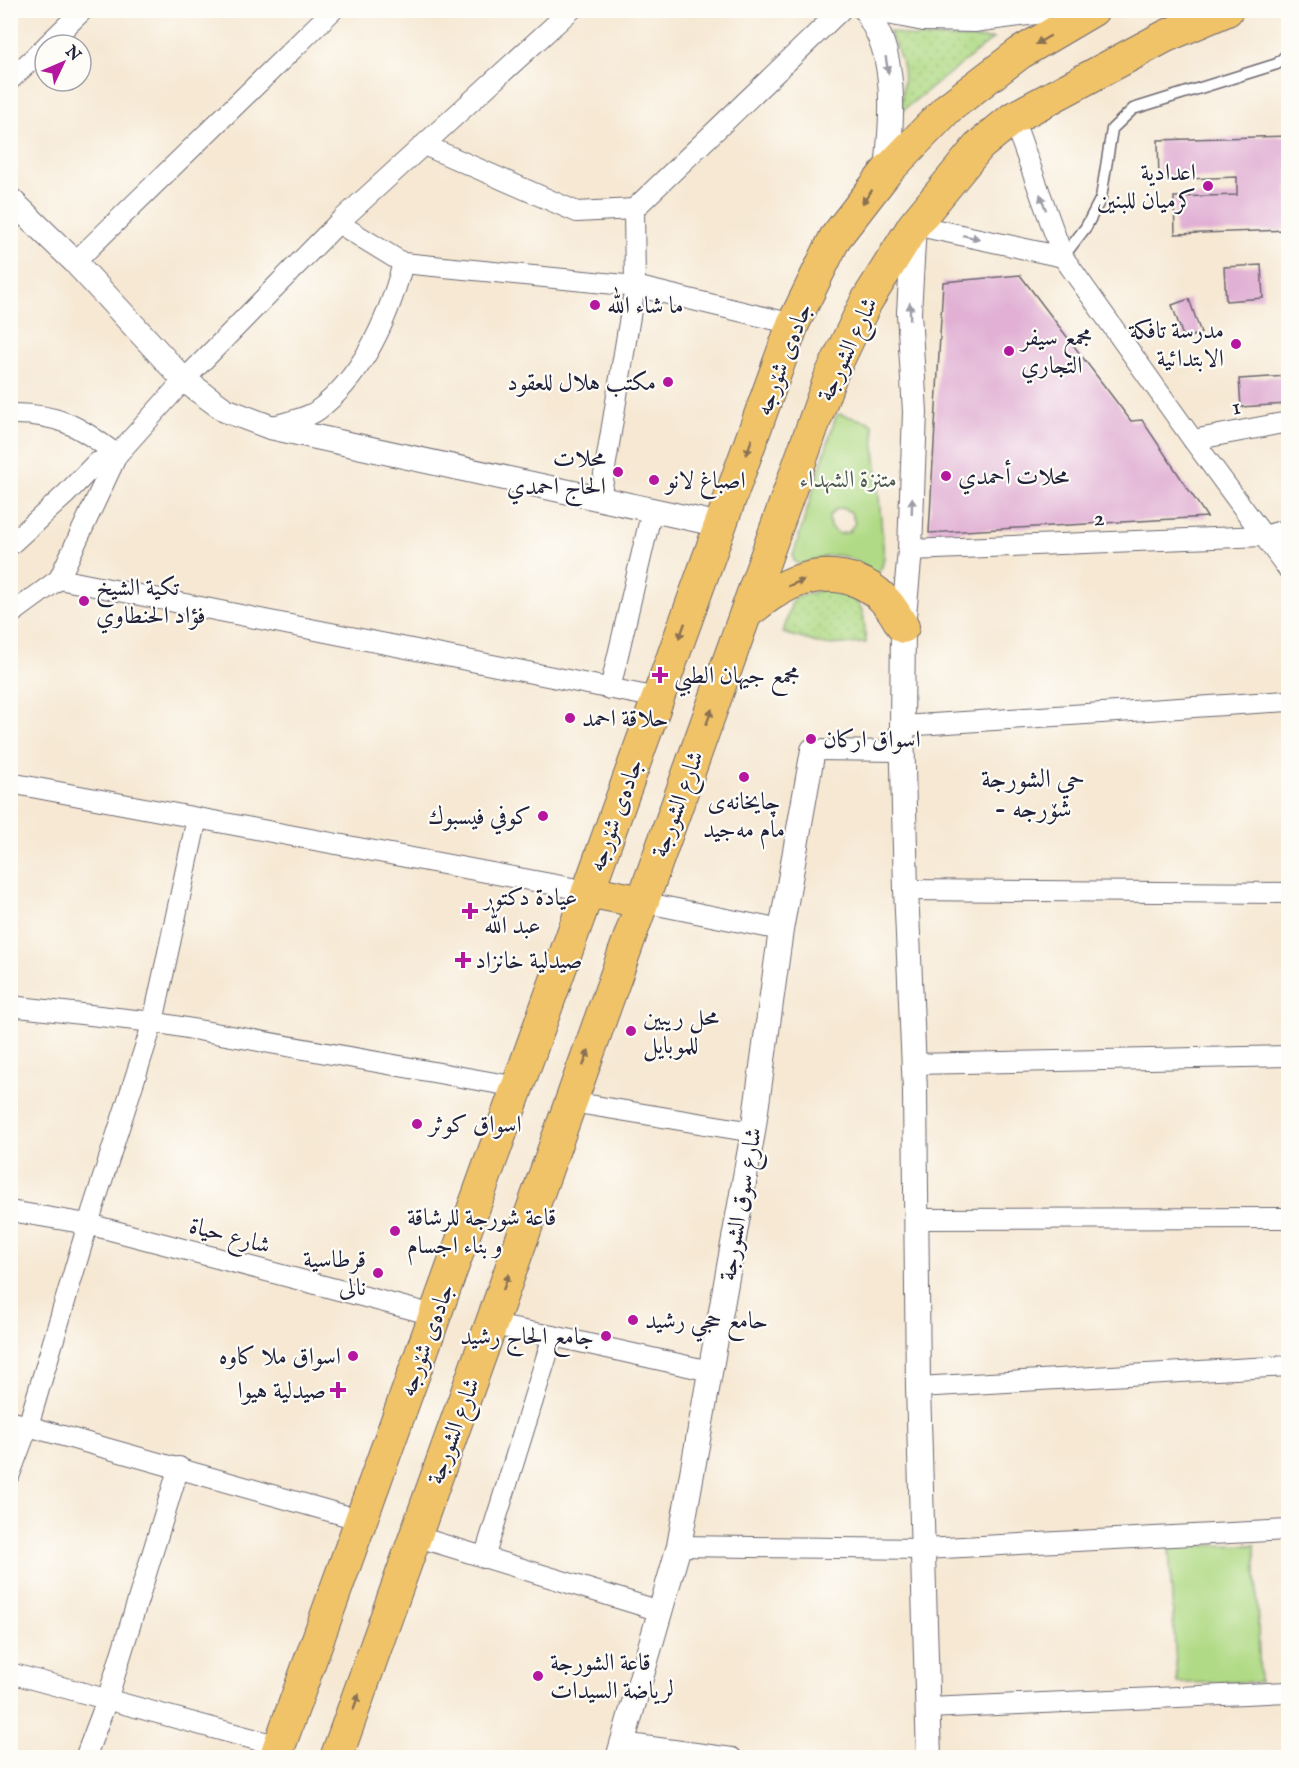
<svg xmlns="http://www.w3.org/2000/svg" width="1299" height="1768" viewBox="0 0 1299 1768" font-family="'IM FELL English',Amiri,serif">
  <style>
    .grass { fill: url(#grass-dots); stroke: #697e60; stroke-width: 1.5 }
    .green { fill: #b0da85; stroke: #697e60; stroke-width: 1.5; fill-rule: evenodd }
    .building { fill: #e1b0d4 }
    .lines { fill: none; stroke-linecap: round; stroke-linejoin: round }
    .service-casing { stroke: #6c6770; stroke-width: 13 }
    .minor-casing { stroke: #6c6770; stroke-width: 22 }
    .tertiary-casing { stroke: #6c6770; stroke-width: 26 }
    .primary-casing { stroke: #6c6770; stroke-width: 34 }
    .service { stroke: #fff; stroke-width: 10 }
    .minor { stroke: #fff; stroke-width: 20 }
    .tertiary { stroke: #fff; stroke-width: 24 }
    .primary { stroke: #f1c369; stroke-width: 32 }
    .oneway { fill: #8a7252 }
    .oneway2 { fill: #9c9ca7 }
    .poi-dot { fill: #b5179e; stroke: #fdfcf7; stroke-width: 2 }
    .labels { text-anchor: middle; stroke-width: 4.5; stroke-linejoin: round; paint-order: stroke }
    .poi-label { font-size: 24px; fill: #22223b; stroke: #fdfcf7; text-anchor: start }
    .street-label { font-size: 24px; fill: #22223b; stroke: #fdfcf7 }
    .park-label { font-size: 24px; fill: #4d5951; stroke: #fdfcf7 }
    .neighbourhood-label { font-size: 26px; fill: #22223b; stroke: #fdfcf7 }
  </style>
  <defs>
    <pattern id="grass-dots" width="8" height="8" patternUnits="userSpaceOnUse" patternTransform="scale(1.5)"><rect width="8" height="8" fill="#b0da85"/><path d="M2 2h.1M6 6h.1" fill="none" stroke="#97bb74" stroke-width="1.8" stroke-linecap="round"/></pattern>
  </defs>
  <rect width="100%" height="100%" fill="#fdfcf7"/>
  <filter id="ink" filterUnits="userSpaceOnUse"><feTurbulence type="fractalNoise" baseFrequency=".0167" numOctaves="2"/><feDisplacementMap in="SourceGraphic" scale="12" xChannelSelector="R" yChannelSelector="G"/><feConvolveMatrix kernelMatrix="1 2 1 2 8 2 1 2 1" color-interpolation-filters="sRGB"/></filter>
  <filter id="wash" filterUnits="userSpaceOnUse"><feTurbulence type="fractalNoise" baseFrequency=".008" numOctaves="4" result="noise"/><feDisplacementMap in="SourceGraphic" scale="24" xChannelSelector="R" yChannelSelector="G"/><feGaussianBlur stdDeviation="1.35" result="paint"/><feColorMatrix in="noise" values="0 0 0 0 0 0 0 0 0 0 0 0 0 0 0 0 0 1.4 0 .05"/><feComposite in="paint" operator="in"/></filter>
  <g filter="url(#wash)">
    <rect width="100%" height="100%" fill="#f6e8d3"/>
    <g class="grass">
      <path d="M888,31L914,37L993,39L899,113C906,73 907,67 888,31Z"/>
      <path d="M831,587C866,602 863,607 866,643L824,645L783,633L793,598Z"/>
    </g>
    <g class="green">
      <path d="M839,414L869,422L873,425L884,557L882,567L876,575C870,572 865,567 860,563C835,549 823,557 799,565L794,561L793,556L836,416ZM842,508L851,512L855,523L849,532L839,534L830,527L829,517L836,509Z"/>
      <path d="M1255,1545L1260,1682L1177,1683L1169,1546Z"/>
    </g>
    <g id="blocks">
      <g class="building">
        <path d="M1288,136V230L1175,234L1174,197L1237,195V177L1159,180L1158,140Z"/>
        <path d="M1261,265L1263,298L1226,301L1224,267Z"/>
        <path d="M1020,275L1131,421L1142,420L1207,517L929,533L943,282Z"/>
        <path d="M1189,299L1201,333L1184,339L1172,305Z"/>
        <path d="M1288,376V404L1241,407L1239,379Z"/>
      </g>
    </g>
  </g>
  <g filter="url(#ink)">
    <use href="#blocks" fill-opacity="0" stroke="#6c6770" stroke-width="1.5"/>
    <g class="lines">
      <defs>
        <path id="service" d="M1063,257L1086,227L1101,198L1112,129L1133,109L1277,64L1288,53"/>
        <g id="minor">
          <path d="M47,45L83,10"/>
          <path d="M10,80L45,47"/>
          <path d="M1013,118L1063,257L1193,440L1288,569"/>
          <path d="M424,145L577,212L634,209"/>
          <path d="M338,223L403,263L635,286L793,324"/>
          <path d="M914,225L1063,257"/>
          <path d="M75,262L333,10"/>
          <path d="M10,414C58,413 81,427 117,455"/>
          <path d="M270,427C283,423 308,418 318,410C364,375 389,316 403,263"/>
          <path d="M1193,440L1288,422"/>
          <path d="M600,499L635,286L634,209L841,10"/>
          <path d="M10,545L66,494L96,463L117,455"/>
          <path d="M910,550L1264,536L1288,529"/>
          <path d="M59,579L658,698"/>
          <path d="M10,615L59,579L117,455L184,380L338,223L571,10"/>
          <path d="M610,689L652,510"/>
          <path d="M902,726L1288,701"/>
          <path d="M813,750L903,751"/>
          <path d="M10,783L588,891"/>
          <path d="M906,890L1288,893"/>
          <path d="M642,902L781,930"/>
          <path d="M10,1006L153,1022L517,1087"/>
          <path d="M914,1064L1288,1056"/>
          <path d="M571,1102L753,1132"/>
          <path d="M10,1211L88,1224L434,1315"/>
          <path d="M915,1219L1288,1218"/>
          <path d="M491,1325L553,1336L710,1371"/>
          <path d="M918,1387L1288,1366"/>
          <path d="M10,1421L361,1520"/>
          <path d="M10,1474L28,1426L88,1224L153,1022L197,818"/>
          <path d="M415,1536L660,1611"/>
          <path d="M679,1546L924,1549L1288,1530"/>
          <path d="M484,1558L553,1336"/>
          <path d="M10,1673L279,1746"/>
          <path d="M928,1708L1288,1692"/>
          <path d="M622,1743L732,1758"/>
          <path d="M85,1758L107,1700L179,1467"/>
        </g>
        <g id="tertiary">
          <path d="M866,10C871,20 877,30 881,40C896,80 891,129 887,171"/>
          <path d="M877,10L924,19L974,20L1052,10"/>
          <path d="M10,199L75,262L184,380L225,410L270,427L721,525"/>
          <path d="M914,225L909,313L915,412L910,550L903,627L902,726L906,890L915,1091L918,1387L929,1758"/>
          <path d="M618,1758L679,1546L753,1132L781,930L813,750"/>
        </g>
        <g id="primary">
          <path d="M746,613C756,606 766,597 777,591C813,569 859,569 888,604C894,611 898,619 903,627"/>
          <path d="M588,891L642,902"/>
          <path d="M275,1758L793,324L835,238L887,171L948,108L1020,53L1093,10"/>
          <path d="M336,1758L831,375L866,302L914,225L979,146L1013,118L1166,36L1227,10"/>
        </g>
      </defs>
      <use href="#service" class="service-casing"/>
      <use href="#minor" class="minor-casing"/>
      <use href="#tertiary" class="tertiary-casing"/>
      <use href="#primary" class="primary-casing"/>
      <use href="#service" class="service"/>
      <use href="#minor" class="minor"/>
      <use href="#tertiary" class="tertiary"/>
      <use href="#primary" class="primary"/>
    </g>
    <defs><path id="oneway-solid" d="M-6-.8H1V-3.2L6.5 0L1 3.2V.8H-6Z" transform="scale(1.5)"/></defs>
    <g class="oneway">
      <use href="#oneway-solid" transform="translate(1043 40) rotate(150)"/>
      <use href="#oneway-solid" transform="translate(867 197) rotate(127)"/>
      <use href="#oneway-solid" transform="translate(749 447) rotate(110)"/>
      <use href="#oneway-solid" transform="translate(796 583) rotate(-22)"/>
      <use href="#oneway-solid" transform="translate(682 631) rotate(110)"/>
      <use href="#oneway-solid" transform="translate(709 717) rotate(-70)"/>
      <use href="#oneway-solid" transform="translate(586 1058) rotate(-70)"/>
      <use href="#oneway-solid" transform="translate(506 1282) rotate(-70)"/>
      <use href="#oneway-solid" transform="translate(356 1702) rotate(-70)"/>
    </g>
    <g class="oneway2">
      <use href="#oneway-solid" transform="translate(887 65) rotate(81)"/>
      <use href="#oneway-solid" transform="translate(1043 202) rotate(-110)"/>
      <use href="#oneway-solid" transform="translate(971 237) rotate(12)"/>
      <use href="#oneway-solid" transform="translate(910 311) rotate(-91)"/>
      <use href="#oneway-solid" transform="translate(912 506) rotate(-88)"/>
    </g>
  </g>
  <g class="poi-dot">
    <circle cx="1208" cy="186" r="6"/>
    <circle cx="595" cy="305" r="6"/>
    <circle cx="1236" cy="344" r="6"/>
    <circle cx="1009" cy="351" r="6"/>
    <circle cx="668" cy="382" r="6"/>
    <circle cx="618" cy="472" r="6"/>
    <circle cx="946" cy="476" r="6"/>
    <circle cx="654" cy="480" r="6"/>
    <circle cx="84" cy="601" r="6"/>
    <path d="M657 666h6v6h6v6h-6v6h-6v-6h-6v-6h6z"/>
    <circle cx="570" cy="718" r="6"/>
    <circle cx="811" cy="739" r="6"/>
    <circle cx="744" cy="777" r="6"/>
    <circle cx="543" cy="816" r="6"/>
    <path d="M467 902h6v6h6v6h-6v6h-6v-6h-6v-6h6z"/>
    <path d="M460 951h6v6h6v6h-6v6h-6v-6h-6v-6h6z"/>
    <circle cx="631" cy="1031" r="6"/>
    <circle cx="417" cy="1124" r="6"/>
    <circle cx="395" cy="1231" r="6"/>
    <circle cx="378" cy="1273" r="6"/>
    <circle cx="633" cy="1320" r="6"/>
    <circle cx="606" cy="1336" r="6"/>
    <circle cx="353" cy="1356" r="6"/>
    <path d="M335 1381h6v6h6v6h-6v6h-6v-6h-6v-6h6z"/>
    <circle cx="538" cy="1676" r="6"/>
  </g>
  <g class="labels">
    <g class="poi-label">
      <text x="1196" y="180" text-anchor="end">اعدادية<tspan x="1196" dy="28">كرميان للبنين</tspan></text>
      <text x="607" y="313">ما شاء الله</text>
      <text x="1224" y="338" text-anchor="end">مدرسة تافكة<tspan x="1224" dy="28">الابتدائية</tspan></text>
      <text x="1021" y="345">مجمع سيفر<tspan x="1021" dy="28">التجاري</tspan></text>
      <text x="656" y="390" text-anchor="end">مكتب هلال للعقود</text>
      <text x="606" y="466" text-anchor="end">محلات<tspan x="606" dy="28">الحاج احمدي</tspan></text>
      <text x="958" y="484">محلات أحمدي</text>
      <text x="666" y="488">اصباغ لانو</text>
      <text x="96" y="595">تكية الشيخ<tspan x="96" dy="28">فؤاد الحنطاوي</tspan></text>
      <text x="674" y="683">مجمع جيهان الطبي</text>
      <text x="582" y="726">حلاقة احمد</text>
      <text x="823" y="747">اسواق اركان</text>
      <text x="744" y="809" text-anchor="middle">چایخانەی<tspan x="744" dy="28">مام مەجید</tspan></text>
      <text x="531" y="824" text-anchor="end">كوفي فيسبوك</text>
      <text x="484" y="905">عيادة دكتور<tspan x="484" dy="28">عبد الله</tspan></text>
      <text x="475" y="968">صيدلية خانزاد</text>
      <text x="643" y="1025">محل ريبين<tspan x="643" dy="28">للموبايل</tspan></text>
      <text x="429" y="1132">اسواق كوثر</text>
      <text x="407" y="1225">قاعة شورجة للرشاقة<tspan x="407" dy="28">و بناء اجسام</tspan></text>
      <text x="366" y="1267" text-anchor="end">قرطاسية<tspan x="366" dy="28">نالى</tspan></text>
      <text x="645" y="1328">حامع حجي رشيد</text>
      <text x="594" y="1344" text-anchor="end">جامع الحاج رشيد</text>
      <text x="341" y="1364" text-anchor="end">اسواق ملا كاوه</text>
      <text x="326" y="1398" text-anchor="end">صيدلية هيوا</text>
      <text x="550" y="1670">قاعة الشورجة<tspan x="550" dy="28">لرياضة السيدات</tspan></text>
    </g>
    <g class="street-label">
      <text transform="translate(847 349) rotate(-65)" y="8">شارع الشورجة</text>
      <text transform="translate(783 359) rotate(-69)" y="8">جادەی شۆرجە</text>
      <text transform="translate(1236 406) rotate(-10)" y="8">1</text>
      <text transform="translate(1099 517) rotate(-2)" y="8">2</text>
      <text transform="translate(677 804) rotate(-70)" y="8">شارع الشورجة</text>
      <text transform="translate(615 815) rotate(-70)" y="8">جادەی شۆرجە</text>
      <text transform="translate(740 1204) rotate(-80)" y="8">شارع سوق الشورجة</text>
      <text transform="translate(230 1235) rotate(15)" y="8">شارع حياة</text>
      <text transform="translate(426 1340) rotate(-70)" y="8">جادەی شۆرجە</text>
      <text transform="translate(453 1431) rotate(-70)" y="8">شارع الشورجة</text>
    </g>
    <g class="park-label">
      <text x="848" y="487">متنزة الشهداء</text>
    </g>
    <g class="neighbourhood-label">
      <text x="1033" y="787">حي الشورجة<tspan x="1033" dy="30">- شۆرجە</tspan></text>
    </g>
  </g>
  <rect width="1299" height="1768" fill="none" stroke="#fdfcf7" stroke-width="36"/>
  <g transform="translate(63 63) rotate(46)"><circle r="28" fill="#fdfcf7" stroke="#a5a5ac" stroke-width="1.5"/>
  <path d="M0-4.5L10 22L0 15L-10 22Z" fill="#b5179e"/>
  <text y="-9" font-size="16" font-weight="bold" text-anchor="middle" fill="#22223b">N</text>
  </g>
</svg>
